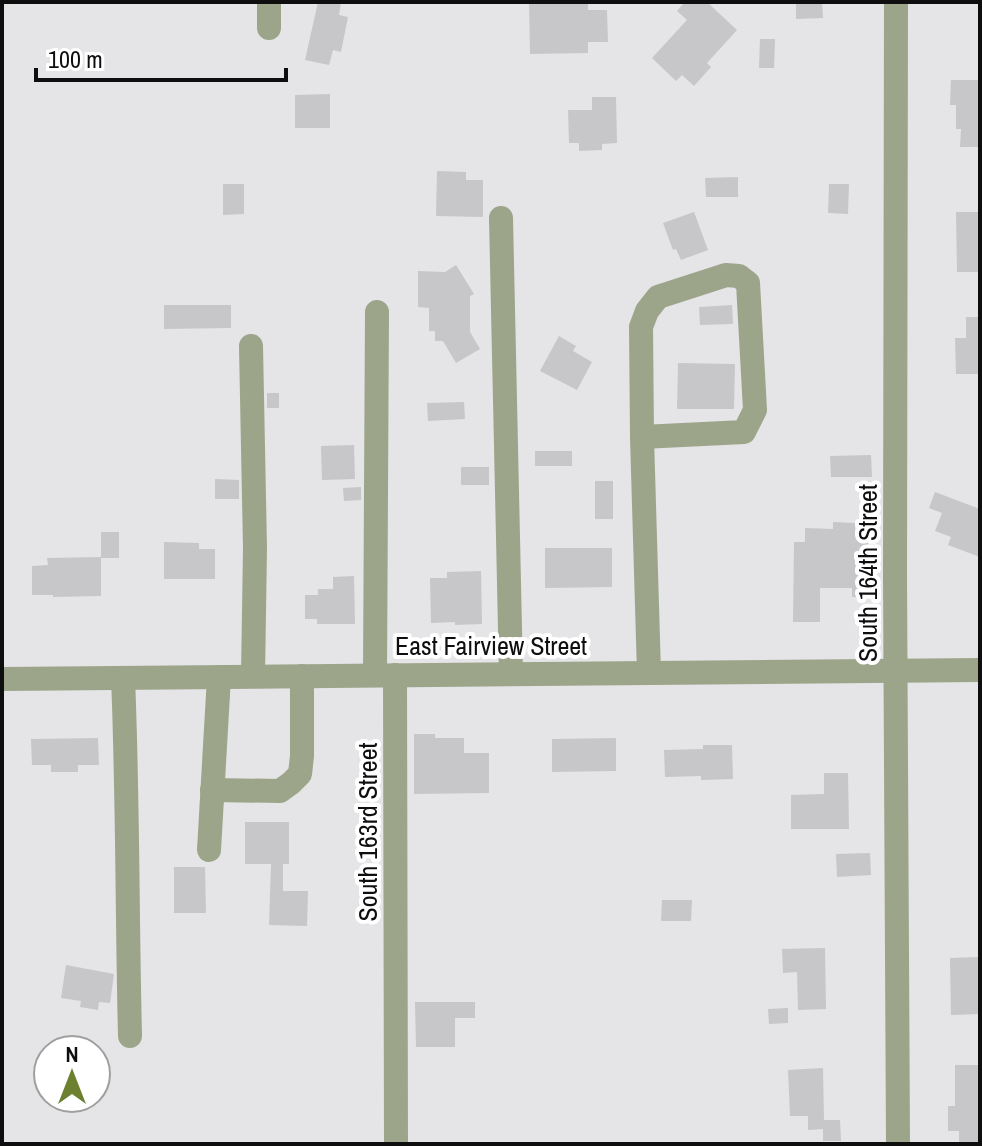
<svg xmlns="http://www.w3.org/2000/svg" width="982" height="1146" viewBox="0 0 982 1146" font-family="'Archivo Narrow',sans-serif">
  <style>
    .building { fill: #c7c6c9 }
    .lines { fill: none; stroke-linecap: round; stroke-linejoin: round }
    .minor { stroke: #9ca589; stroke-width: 24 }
    .labels { text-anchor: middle; stroke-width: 8; stroke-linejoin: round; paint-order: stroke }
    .street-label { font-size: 26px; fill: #0e0e0f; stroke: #fff }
  </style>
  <rect width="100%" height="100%" fill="#e5e4e7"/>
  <g class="building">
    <path d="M318,2H341L339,15L348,17L341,52L333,50L329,65L305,60Z"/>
    <path d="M529,2H588V10H607L608,42H588V53L530,54Z"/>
    <path d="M685,2H707L737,30L707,63L711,67L694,86L682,75L676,81L652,58L687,20L677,11Z"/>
    <path d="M796,2H822L823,18L796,19Z"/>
    <path d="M760,39H775L774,68H759Z"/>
    <path d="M951,80H980V147H960L961,129H956V105H950Z"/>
    <path d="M330,94V128H295V95Z"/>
    <path d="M592,97H616L617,143L602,144V150L579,151V143H569L568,110H592Z"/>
    <path d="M437,171L466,172V180H483V217L436,216Z"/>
    <path d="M738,177V197H706L705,178Z"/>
    <path d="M223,184H244V214L223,215Z"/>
    <path d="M829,184H849L848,214L828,213Z"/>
    <path d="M694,212L708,250L681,260L676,249L673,250L663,223Z"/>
    <path d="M956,212H980V272H957Z"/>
    <path d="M456,265L474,294L470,296V332L480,349L456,363L443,341H435V331H429V308L418,307V271L445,272Z"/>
    <path d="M164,305H231V328L164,329Z"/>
    <path d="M732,305L733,324L700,325L699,307Z"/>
    <path d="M966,317H980V374H956L955,338H966Z"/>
    <path d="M559,336L576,346L573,351L592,362L577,390L540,371Z"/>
    <path d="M678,363L735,364L734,409H677Z"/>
    <rect x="267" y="393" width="12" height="15"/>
    <path d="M464,402L465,419L428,421L427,403Z"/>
    <path d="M354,445L355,479L322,480L321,446Z"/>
    <rect x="535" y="451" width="37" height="15"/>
    <path d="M871,455L872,477H831L830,456Z"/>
    <rect x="461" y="467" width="28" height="18"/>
    <path d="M215,479L239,480V499H215Z"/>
    <rect x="595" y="481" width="18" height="38"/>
    <path d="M361,487V500L344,501L343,488Z"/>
    <path d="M935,492L980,509V557L948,545L951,537L935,531L942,513L929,508Z"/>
    <path d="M833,522L855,523V536H868V597H852V588H820V622H793L794,542H805V528L833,529Z"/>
    <rect x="101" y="532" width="18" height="26"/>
    <path d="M164,542L199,543V549H215V579H164Z"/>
    <path d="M545,548H612V587L545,588Z"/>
    <path d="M101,557V596L53,597V595H32V566L48,565L47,558Z"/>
    <path d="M481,571L482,624L455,625V622L431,623L430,578H447V572Z"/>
    <path d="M354,576L355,624H317V619H305V595H318V589H333V577Z"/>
    <path d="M414,734H435V738H464V753H489V793L414,794Z"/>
    <path d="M98,738L99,765H78V772H51V765H32L31,739Z"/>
    <path d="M616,738V771L552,772V739Z"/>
    <path d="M703,745H732L733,779L701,780V776L665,777L664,750L703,749Z"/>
    <path d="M824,773H848L849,829H791V795L824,794Z"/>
    <path d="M245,822H289V864H283V891H308L307,926L269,925L271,864H245Z"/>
    <path d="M870,853L871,875L837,877L836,854Z"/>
    <path d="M174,867H205L206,913H174Z"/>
    <path d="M662,900H692L691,921H661Z"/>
    <path d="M825,948L826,1009L798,1010L797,972L783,973L782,949Z"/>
    <path d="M980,957V1014L951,1015L950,958Z"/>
    <path d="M66,965L114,974L110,1003L99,1002L98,1010L80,1007L81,1001L61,998Z"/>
    <path d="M415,1002H475V1018H455V1047H416Z"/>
    <path d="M788,1008V1023L769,1024L768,1009Z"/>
    <path d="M955,1065H980V1144H959V1131H948V1106H955Z"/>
    <path d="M823,1068L824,1120H840L841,1141H823V1129L808,1130V1116H790L788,1070Z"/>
  </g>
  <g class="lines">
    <g class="minor">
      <path d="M269,2V28"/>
      <path d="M896,2L895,576L898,1144"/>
      <path d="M501,218L511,674"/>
      <path d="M251,346L255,548L253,676"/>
      <path d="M642,437L641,327L647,311L658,297L726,275L739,276L748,283L755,410L744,432L642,437L649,673"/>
      <path d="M375,675L377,312"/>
      <path d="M395,675L396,1144"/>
      <path d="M123,678C128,797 127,916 130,1036"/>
      <path d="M2,679L980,670"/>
      <path d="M212,790L280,791L291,783L300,774L302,756V676"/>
      <path d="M209,850L219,677"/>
    </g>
  </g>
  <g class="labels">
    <g class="street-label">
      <text transform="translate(868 573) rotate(-90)" y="9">South 164th Street</text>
      <text x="491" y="655">East Fairview Street</text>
      <text transform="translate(368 832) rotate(-90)" y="9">South 163rd Street</text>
    </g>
  </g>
  <rect width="982" height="1146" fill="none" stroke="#0e0e0f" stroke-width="8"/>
  <g transform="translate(72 1074)"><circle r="38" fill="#ffffff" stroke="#9f9f9f" stroke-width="2"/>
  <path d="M0-6L14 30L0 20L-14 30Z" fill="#6d8030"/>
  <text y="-12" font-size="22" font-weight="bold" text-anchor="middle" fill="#0e0e0f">N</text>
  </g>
  <path d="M36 68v12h250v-12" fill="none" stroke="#0e0e0f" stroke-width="4"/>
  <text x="48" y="68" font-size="24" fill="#0e0e0f" stroke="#ffffff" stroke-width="6" paint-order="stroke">100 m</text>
</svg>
